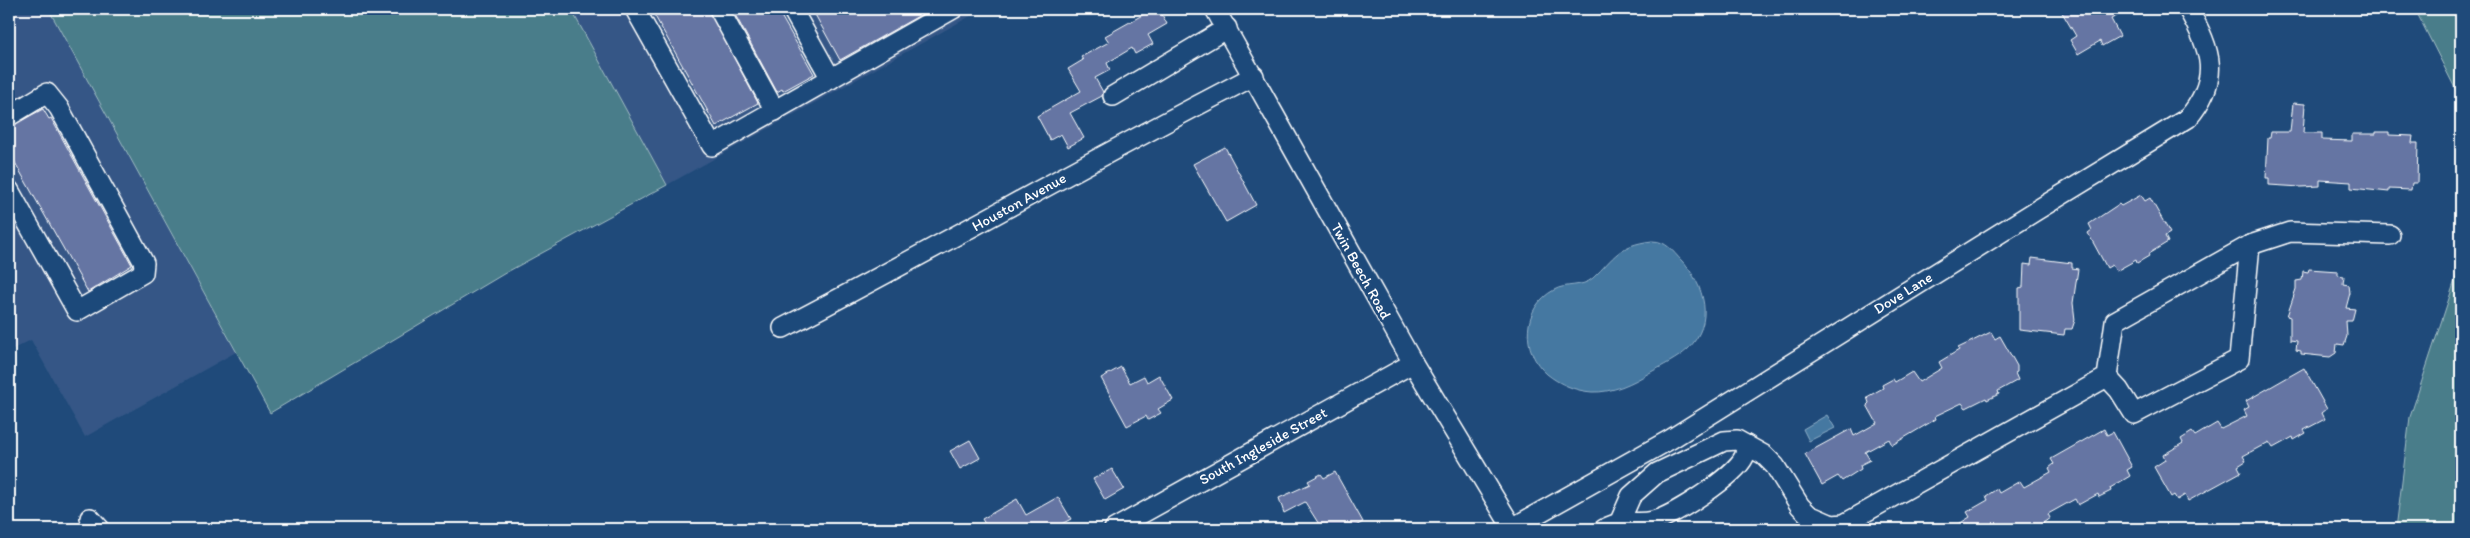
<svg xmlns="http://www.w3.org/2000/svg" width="2470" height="538" viewBox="0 0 2470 538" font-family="Itim,sans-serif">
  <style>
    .built { fill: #345786 }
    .green { fill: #487d8a; stroke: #a4bec4 }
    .water { fill: #4478a1; stroke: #8faec7 }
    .building { fill: #6575a3; stroke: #fff }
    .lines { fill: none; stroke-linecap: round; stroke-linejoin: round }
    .minor-casing { stroke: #fff; stroke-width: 22 }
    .minor { stroke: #1f4a7a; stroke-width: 19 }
    .labels { text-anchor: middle; stroke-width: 5; stroke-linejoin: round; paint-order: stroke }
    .street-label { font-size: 15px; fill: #fff; stroke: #1f4a7a }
  </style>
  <rect width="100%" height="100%" fill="#1f4a7a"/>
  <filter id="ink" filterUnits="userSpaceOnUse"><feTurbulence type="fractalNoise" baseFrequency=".02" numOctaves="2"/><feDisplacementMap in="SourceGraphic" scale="10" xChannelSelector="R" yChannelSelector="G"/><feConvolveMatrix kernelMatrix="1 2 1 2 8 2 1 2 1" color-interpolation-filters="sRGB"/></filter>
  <g filter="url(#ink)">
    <g class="built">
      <path d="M9,9H48L236,352L85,437L31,340L9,351Z"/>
      <path d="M571,9H983L667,185Z"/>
    </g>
    <g class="green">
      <path d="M52,9H571L667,185L507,272L270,413L49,10Z"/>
      <path d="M2416,9H2461V100L2417,13Z"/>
      <path d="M2461,262V529H2396L2410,417Z"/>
    </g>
    <g class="water">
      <path d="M1652,241C1667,241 1672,251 1682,261C1705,286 1715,322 1688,349C1677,359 1662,366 1649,373C1633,383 1612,393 1592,392C1576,391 1559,384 1547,374C1520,351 1522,307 1554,290C1566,283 1582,288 1593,278C1615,257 1618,245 1652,241Z"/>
      <path d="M1827,415L1835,428L1809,441L1803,429Z"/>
    </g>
    <g class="building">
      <path d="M651,9H708L758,103L716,126Z"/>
      <path d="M732,9H777L814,74L783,91L782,89L777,92Z"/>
      <path d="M812,9H931L840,60Z"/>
      <path d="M1153,9H1159L1167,24L1148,35L1153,44L1135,54L1132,48L1107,63L1110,70L1095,78L1103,92L1102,96L1070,113L1084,138L1068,147L1061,134L1050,140L1037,116L1081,91L1068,69L1083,60L1081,57L1109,42L1105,36Z"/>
      <path d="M2060,9H2130L2111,19L2120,36L2102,46L2100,41L2078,54L2070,40L2076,36Z"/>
      <path d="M2293,103L2305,104L2303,133H2322V140L2352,141V134H2376V132H2389V135L2413,136L2412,143H2418L2417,183H2412L2411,190L2389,189V192L2351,188V182L2320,180V186L2301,187L2269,185V178H2266L2268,138H2270L2271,132H2290Z"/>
      <path d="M43,109L49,119L51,118L132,265L88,292L9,152V127Z"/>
      <path d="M1225,147L1256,205L1226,222L1193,164Z"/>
      <path d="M2141,195L2145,201L2150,198L2170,233L2165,236L2168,242L2148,254L2149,256L2137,263L2136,260L2116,271L2112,265L2107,268L2088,233L2092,230L2089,224L2119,204L2121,206Z"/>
      <path d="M2032,258L2072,263V268L2078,269L2073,303L2075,320L2072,329H2065L2064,335L2019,330V288L2023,287L2024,264L2031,265Z"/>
      <path d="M2309,269L2338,271V275L2344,276L2343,284L2349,285L2350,293L2346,308L2355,309L2352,321H2346L2347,336L2344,345L2337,344L2336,353L2330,357L2301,354V351L2296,350L2297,341L2290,340V317L2287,316L2296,289V281L2302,280L2303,271L2308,272Z"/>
      <path d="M1991,332L1995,339L2000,336L2017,366V372L2015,373L2018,380L1998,391L1999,394L1987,400L1986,398L1966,408L1962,403L1935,416L1936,419L1892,445L1889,439L1865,452L1870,460L1860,465L1861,469L1842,481L1838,476L1822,485L1805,454L1851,429L1854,436L1877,423L1867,405L1869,403L1867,397L1883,388L1882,385L1893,379L1895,382L1912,372L1919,382L1942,368L1939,362L1959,350L1958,348Z"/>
      <path d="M1121,367L1130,383L1144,376L1147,382L1159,375L1173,400L1158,409L1161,413L1148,420L1146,416L1127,426L1101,378Z"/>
      <path d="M2304,368L2327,409L2322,413L2325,419L2304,430L2306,433L2294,440L2293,437L2273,448L2269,442L2243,456L2246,461L2238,466L2241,472L2188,501L2185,495L2177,500L2174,495L2171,497L2154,467L2165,460L2163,455L2183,443L2181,439L2192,432L2195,436L2217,423L2221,429L2247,416L2244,410L2249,407L2246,401Z"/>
      <path d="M2104,429L2107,435L2113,432L2132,467L2127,470L2130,476L2110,488L2111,491L2099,497L2098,494L2078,505L2075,499L2048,514L2050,518L2043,523L2047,529H1951L1970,517L1967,512L1988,500L1986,496L1997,489L1999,493L2020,481L2024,487L2051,472L2049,468L2054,464L2051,459Z"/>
      <path d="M970,440L980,458L960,469L950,451Z"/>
      <path d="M1112,469L1124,489L1105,500L1093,479Z"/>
      <path d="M1335,472L1363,522L1350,529H1322L1305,502L1284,513L1279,498L1310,484L1308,481L1321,474L1324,478Z"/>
      <path d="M1058,497L1071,519L1052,529H988L982,519L1017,499L1026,515Z"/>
    </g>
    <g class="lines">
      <defs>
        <g id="minor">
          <path d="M635,9L712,146L953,9"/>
          <path d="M719,9L775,111"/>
          <path d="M792,9L831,79"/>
          <path d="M1215,9L1413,363L1513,529"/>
          <path d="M1113,96L1227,28"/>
          <path d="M9,116L47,93L59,108L144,263L143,273L77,311L9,190"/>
          <path d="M2250,245L2290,232L2390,235"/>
          <path d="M783,328C941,246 1096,157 1254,76"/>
          <path d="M90,518L100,529"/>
          <path d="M1620,521L1631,496L1657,473L1724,441L1737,440L1764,455L1775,466L1800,506L1809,515L1832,525L1844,524L2107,377L2115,321L2250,245L2239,359L2134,414L2119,390L2107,377"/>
          <path d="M1512,528L1671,439L2037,210L2188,118C2221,79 2212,51 2188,9"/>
          <path d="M1114,529L1413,363"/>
          <path d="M1604,529C1628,517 1632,526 1653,521C1674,516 1735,476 1744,457C1746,454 1745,448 1746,445"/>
        </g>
      </defs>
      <use href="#minor" class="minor-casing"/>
      <use href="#minor" class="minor"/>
    </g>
  </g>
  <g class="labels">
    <g class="street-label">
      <text transform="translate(1019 202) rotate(-29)" y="5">Houston Avenue</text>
      <text transform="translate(1361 271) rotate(61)" y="5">Twin Beech Road</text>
      <text transform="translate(1903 293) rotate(-32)" y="5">Dove Lane</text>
      <text transform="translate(1263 446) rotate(-29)" y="5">South Ingleside Street</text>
    </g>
  </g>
  <rect width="2470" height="538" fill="none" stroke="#1f4a7a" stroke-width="30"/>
  <rect x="15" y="15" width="2440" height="508" fill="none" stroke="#fff" stroke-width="2" filter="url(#ink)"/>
</svg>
